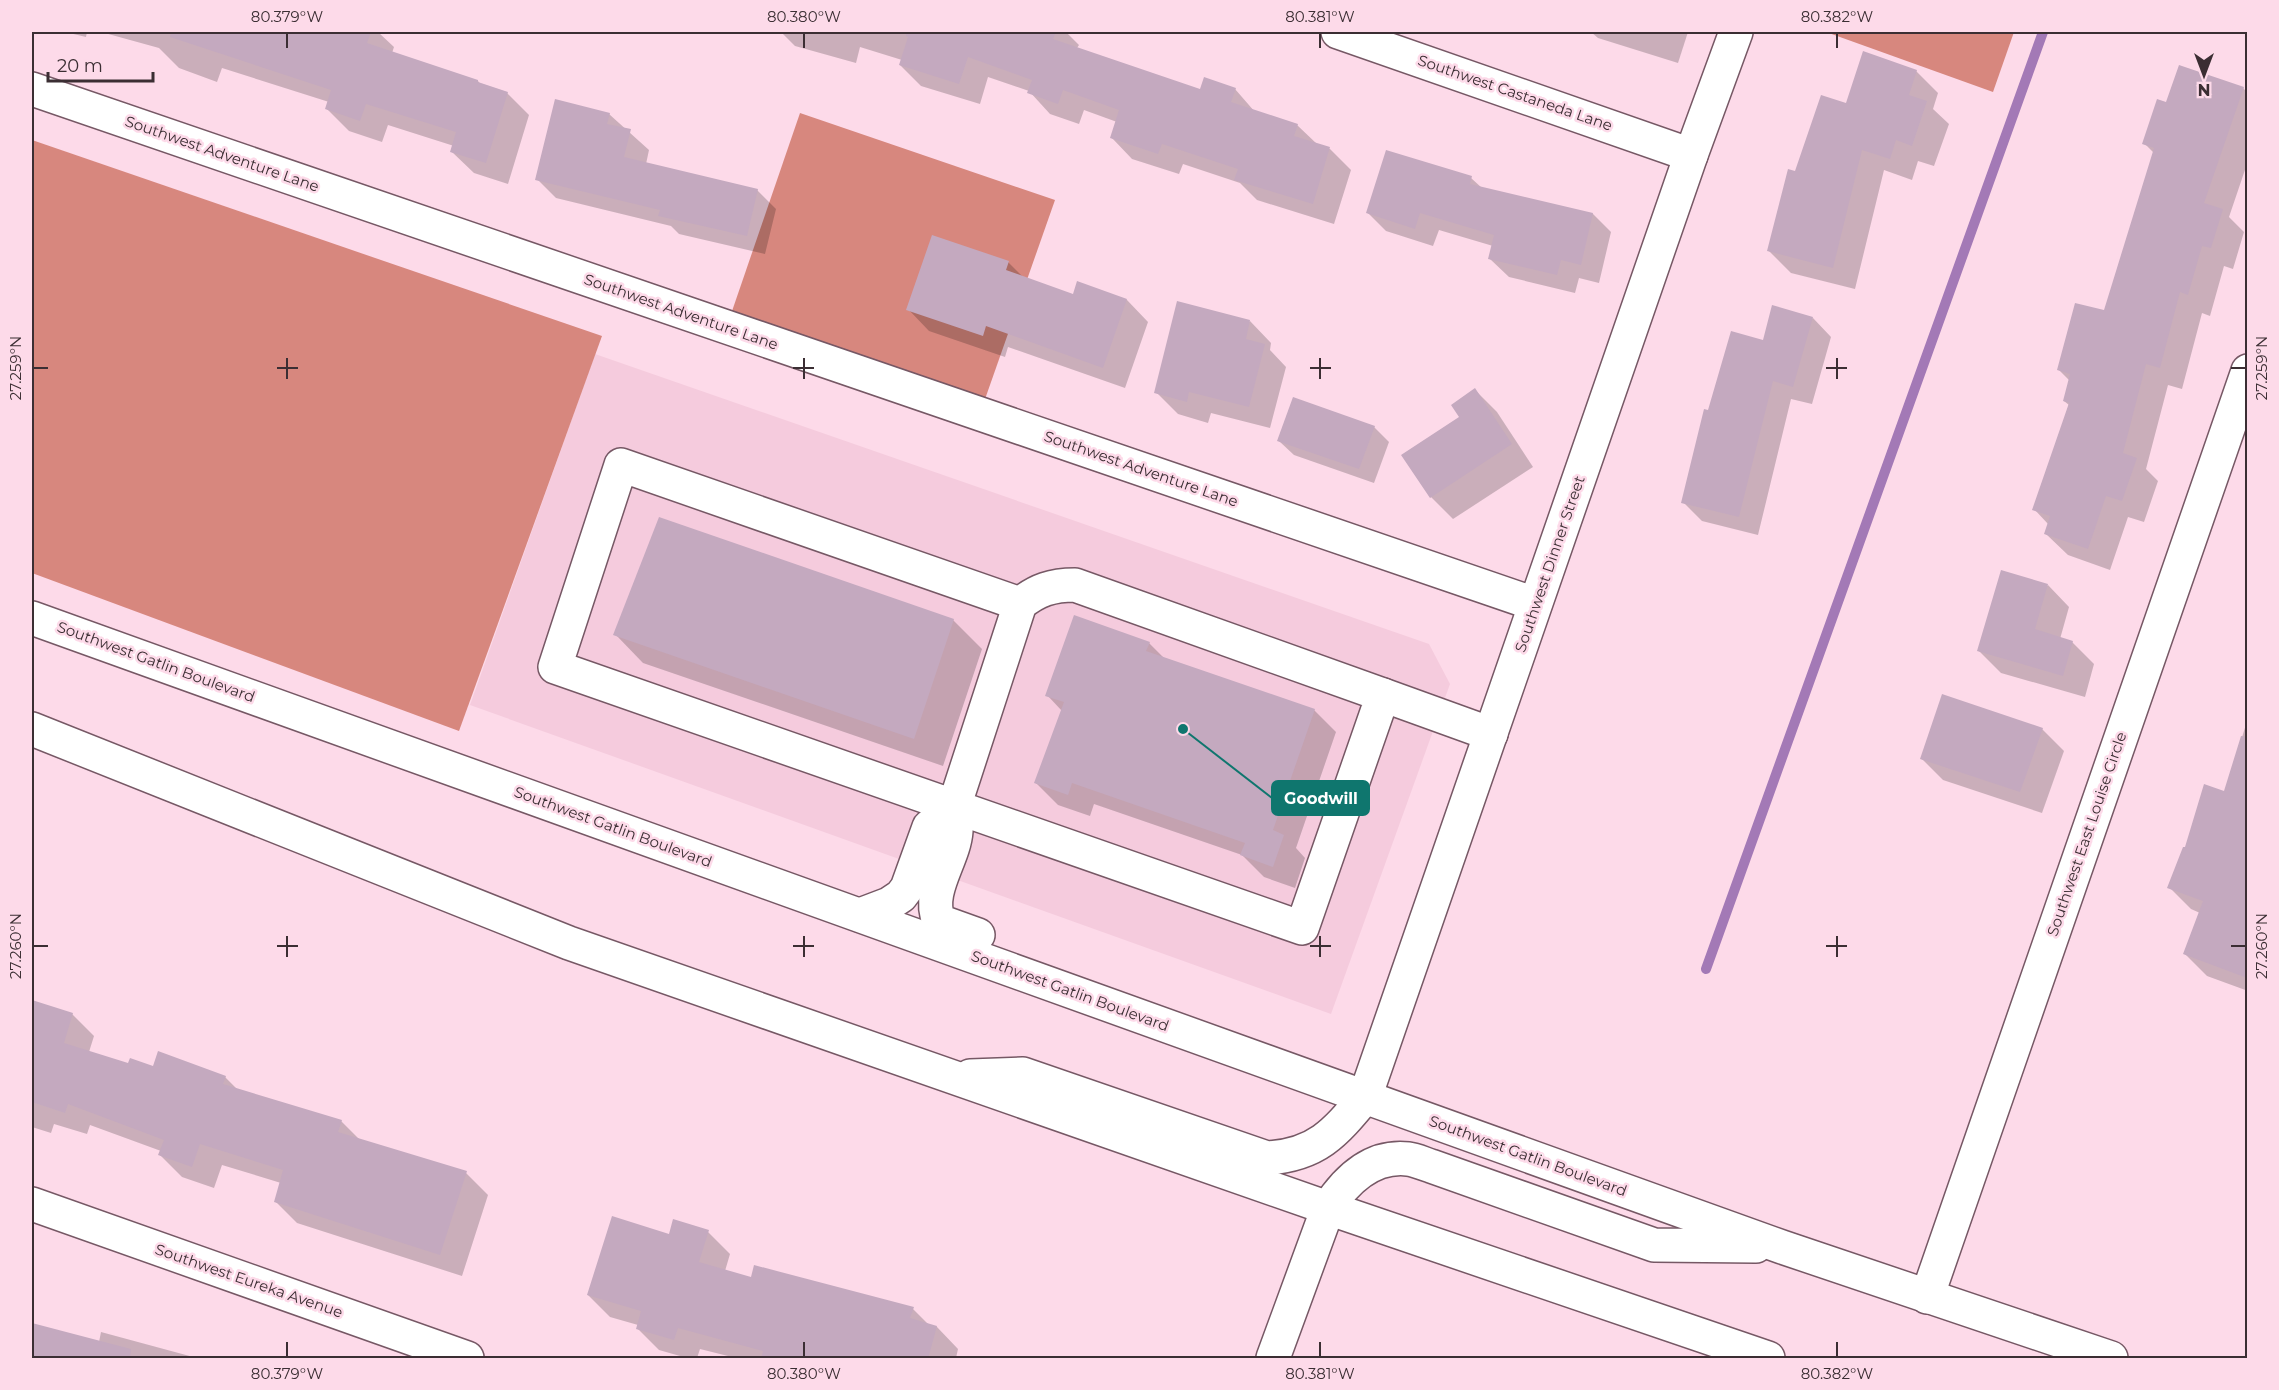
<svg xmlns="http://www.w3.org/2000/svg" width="2279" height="1390" viewBox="0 0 2279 1390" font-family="Montserrat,sans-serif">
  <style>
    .built { fill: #f5cbdd }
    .forest { fill: #d7877e }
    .shadow { fill: #0003 }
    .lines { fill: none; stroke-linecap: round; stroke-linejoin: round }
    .stream { stroke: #a379b6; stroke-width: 10 }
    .building { fill: #c4a9bf }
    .minor-casing { stroke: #765865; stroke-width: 36 }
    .major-casing { stroke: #765865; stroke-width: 36 }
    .minor { stroke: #fff; stroke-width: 33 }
    .major { stroke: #fff; stroke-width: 33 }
    .ticks { fill: none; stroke: #3b2e33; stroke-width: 2 }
    .labels { text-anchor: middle; stroke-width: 5; stroke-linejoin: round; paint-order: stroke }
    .street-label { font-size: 15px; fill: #3b2e33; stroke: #fddae9 }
    .leader { fill: none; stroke: #0f766e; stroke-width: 2 }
    .callout-dot { fill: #0f766e; stroke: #fddae9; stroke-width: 2 }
    .callout { fill: #0f766e; stroke: #0f766e; stroke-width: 2 }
    .callout-label { font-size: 16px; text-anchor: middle; font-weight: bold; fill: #fff }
    .neatline { fill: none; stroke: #3b2e33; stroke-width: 2 }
    .ticks-label { font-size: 15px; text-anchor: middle; fill: #3b2e33 }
  </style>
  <rect width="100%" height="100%" fill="#fddae9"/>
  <path class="built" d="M595,354L1429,644L1450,684L1331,1014L470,705Z"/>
  <g class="forest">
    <path d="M1826,32H2014L1993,92Z"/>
    <path d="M800,113L1055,200L984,402L730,317Z"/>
    <path d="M32,140L602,336L459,731L32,573Z"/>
  </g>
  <g class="shadow">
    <path d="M65,32H87L86,37Z"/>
    <path d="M101,32H378L394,47L392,53L478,81L481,85L507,93L529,115L508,184L474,173L452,152L454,146L388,125L382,142L349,131L327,109L329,102L222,68L217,82L179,68L159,48Z"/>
    <path d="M781,32H1001L1015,36L1017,32H1066L1079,45L1077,48L1201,91L1235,89L1255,112L1297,125L1317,144L1330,149L1351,170L1334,224L1257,200L1240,183L1183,164L1179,174L1132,159L1112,138L1117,122L1084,110L1079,124L1050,114L1029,91L988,77L980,104L921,86L900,65L902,60L860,47L856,63L795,46Z"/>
    <path d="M1591,32H1688L1678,63L1598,38Z"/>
    <path d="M1916,71L1938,93L1933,109L1949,124L1934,166L1918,161L1912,180L1884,170L1855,289L1791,273L1769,251L1796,173L1847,105Z"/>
    <path d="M2243,88L2248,93V161L2229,217L2244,232L2233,269L2224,266L2210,316L2202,313L2182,389L2168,385L2146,469L2158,481L2144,522L2128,517L2110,570L2068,555L2046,534L2049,525L2034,509L2069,405L2064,401L2070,381L2059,370L2105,312L2154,153L2144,143L2167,104Z"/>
    <path d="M609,114L649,150L646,164L757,190L776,209L765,254L679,234L671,226L556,198L537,179Z"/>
    <path d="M1471,178L1482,188L1593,214L1611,232L1599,283L1579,278L1575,293L1509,277L1490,259L1493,246L1439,230L1433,246L1386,231L1368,213Z"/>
    <path d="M1008,262L1024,278L1074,295L1127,300L1148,322L1125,388L1008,347L1005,357L929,331L908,309Z"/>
    <path d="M1813,318L1831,337L1812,404L1791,399L1758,535L1702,521L1683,502L1709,412L1764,342Z"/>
    <path d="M1250,321L1271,343L1270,350L1286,367L1270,428L1211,413L1208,423L1178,414L1156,392Z"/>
    <path d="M1475,390L1497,412L1533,467L1453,519L1431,497L1462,417Z"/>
    <path d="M1374,427L1389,442L1374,483L1294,455L1279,441Z"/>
    <path d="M2048,585L2069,607L2060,639L2072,642L2094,664L2085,697L2001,673L1979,651Z"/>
    <path d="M953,620L982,649L943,766L643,663L615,634Z"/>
    <path d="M1149,643L1164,658L1314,710L1336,732L1296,848L1305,858L1295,888L1264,877L1242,855L1094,804L1090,816L1058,805L1036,783L1062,711L1047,695Z"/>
    <path d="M2248,718V991L2207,976L2185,954L2200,913L2191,909L2169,887L2186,849L2225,792Z"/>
    <path d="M2042,729L2064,751L2042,813L1943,780L1921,758Z"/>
    <path d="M32,1001L72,1014L94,1036L89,1052L129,1065L225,1077L238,1090L341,1121L360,1140L466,1173L488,1195L462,1276L297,1223L275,1201L281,1183L222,1165L214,1188L182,1177L160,1155L161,1151L90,1125L87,1134L54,1124L51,1133L32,1127Z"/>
    <path d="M708,1232L730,1254L725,1271L752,1278L913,1309L929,1325L937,1327L958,1349L956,1358H736L700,1349L697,1358H687L659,1350L637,1328L638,1325L610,1317L588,1295L670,1236Z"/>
    <path d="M32,1316L34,1318L32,1325L99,1342L101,1332L197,1358H32Z"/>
  </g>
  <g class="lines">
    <path class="stream" d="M1706,969L2043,32"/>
  </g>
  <g class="building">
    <path d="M171,32H371L367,43L478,80V82L508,92L486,163L450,152L456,132L366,104L360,121L325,109L331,90L170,37Z"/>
    <path d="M906,32H1056L1053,39L1200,89L1204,77L1236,88L1231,102L1298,124L1294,136L1330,147L1313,204L1234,180L1238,169L1162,144L1158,154L1110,138L1119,110L1063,90L1058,104L1027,93L1032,80L968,57L959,84L899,65L908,37L906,36Z"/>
    <path d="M1863,51L1917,70L1909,95L1927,101L1912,146L1896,140L1890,159L1862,150L1833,268L1767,251L1788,169L1795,171L1821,95L1846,103Z"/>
    <path d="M2179,65L2244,87L2204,203L2223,209L2211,248L2202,246L2188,295L2180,292L2160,368L2146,364L2123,453L2137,458L2122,501L2106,496L2088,549L2044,534L2050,516L2032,510L2069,403L2063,401L2070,374L2057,370L2075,303L2104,310L2154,148L2142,144L2157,99L2166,102Z"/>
    <path d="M555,99L610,113L607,124L631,129L624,157L758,189L747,236L658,216L660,210L535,180Z"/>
    <path d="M1386,150L1472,176L1470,184L1593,213L1581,265L1561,260L1557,275L1488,259L1494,235L1420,213L1415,229L1366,213Z"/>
    <path d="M932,235L1009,261L1006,270L1073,294L1077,281L1127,299L1103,368L986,326L983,336L906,310Z"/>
    <path d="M1177,301L1250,320L1246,339L1265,344L1249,407L1189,392L1187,402L1154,393Z"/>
    <path d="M1772,305L1813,317L1793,387L1773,381L1739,517L1681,503L1704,409L1708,410L1731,331L1763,340Z"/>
    <path d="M1475,388L1512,444L1430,498L1401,455L1459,417L1451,405Z"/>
    <path d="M1293,397L1375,426L1359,469L1277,441Z"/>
    <path d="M659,517L954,619L914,739L613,635Z"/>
    <path d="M2001,570L2048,584L2035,629L2073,641L2063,676L1977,651Z"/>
    <path d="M1074,615L1150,642L1146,651L1315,709L1273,830L1284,835L1273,867L1240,855L1245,843L1072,783L1068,795L1034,783L1064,702L1045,696Z"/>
    <path d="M1942,694L2043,728L2020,792L1920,759Z"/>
    <path d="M2241,736L2247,737V978L2183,954L2203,901L2167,888L2183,847H2185L2204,784L2224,791Z"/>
    <path d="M32,1000L73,1013L64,1043L128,1063L130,1058L153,1066L158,1051L226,1076L223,1084L342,1120L338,1132L467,1171L440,1255L274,1202L283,1170L200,1144L192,1167L158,1155L164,1140L68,1104L65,1113L32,1102Z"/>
    <path d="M612,1216L669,1234L673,1219L709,1230L699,1262L751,1277L754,1265L914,1307L910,1318L937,1326L928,1359H761L763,1351L678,1328L674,1340L636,1329L641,1311L587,1295Z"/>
    <path d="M32,1323L131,1349L130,1359H32Z"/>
  </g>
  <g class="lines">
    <defs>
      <g id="minor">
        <path d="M1338,32L1691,155"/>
        <path d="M32,89L1535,604"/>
        <path d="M1383,695L1491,734"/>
        <path d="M954,807L1020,604L621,465L555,667L1302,928L1383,695L1075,585C1052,585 1037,590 1020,604"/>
        <path d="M1365,1097L1691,155L1736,32"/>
        <path d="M32,1204L467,1358"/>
        <path d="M1927,1297L2248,371"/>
        <path d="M1273,1358L1328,1208"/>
      </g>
      <g id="major">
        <path d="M32,618L1782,1247L2111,1358"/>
        <path d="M32,729L569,943L1328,1208L1768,1358"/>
        <path d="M954,807C955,815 957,823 956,831C954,860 926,892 939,921L978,935"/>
        <path d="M860,915L889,904L901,896L907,888L929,827L954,807"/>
        <path d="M970,1076L1023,1074L1267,1158C1317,1155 1335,1133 1365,1097"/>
        <path d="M1328,1208C1346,1180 1372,1155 1408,1159C1416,1160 1424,1164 1431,1166L1654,1245L1756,1246"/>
      </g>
    </defs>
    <use href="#minor" class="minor-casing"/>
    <use href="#major" class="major-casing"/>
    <use href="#minor" class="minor"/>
    <use href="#major" class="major"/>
  </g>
  <path class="ticks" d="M287,33V48M804,33V48M1320,33V48M1837,33V48M287,358V379M804,358V379M1320,358V379M1837,358V379M33,368H48M277,368H298M793,368H814M1310,368H1331M1826,368H1847M2231,368H2246M287,936V957M804,936V957M1320,936V957M1837,936V957M33,946H48M277,946H298M793,946H814M1310,946H1331M1826,946H1847M2231,946H2246M287,1342V1357M804,1342V1357M1320,1342V1357M1837,1342V1357"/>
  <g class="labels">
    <g class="street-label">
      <text transform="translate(1515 93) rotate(19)" y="5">Southwest Castaneda Lane</text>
      <text transform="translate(222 154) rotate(19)" y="5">Southwest Adventure Lane</text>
      <text transform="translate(681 312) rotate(19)" y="5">Southwest Adventure Lane</text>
      <text transform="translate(1141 469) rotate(19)" y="5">Southwest Adventure Lane</text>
      <text transform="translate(1550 564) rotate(-71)" y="5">Southwest Dinner Street</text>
      <text transform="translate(156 662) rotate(20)" y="5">Southwest Gatlin Boulevard</text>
      <text transform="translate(613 827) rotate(20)" y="5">Southwest Gatlin Boulevard</text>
      <text transform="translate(2087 834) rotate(-71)" y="5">Southwest East Louise Circle</text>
      <text transform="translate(1070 991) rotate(20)" y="5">Southwest Gatlin Boulevard</text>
      <text transform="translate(1528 1156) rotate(20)" y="5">Southwest Gatlin Boulevard</text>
      <text transform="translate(249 1281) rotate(19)" y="5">Southwest Eureka Avenue</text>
    </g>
  </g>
  <path class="leader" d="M1183 729L1272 798"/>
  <circle class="callout-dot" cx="1183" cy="729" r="6"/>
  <rect class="callout" x="1272" y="781" width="97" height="34" rx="6"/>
  <g class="callout-label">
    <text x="1321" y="804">Goodwill</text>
  </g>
  <rect width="2279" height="1390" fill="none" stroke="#fddae9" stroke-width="66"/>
  <g transform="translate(2204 75) rotate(180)" stroke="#fddae9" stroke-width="4.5" paint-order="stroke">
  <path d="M0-4.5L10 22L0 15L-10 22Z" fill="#3b2e33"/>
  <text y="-9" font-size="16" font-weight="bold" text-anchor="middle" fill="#3b2e33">N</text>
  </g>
  <path d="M48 72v9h105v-9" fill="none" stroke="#3b2e33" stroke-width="3"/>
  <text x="57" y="72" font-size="18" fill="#3b2e33" stroke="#fddae9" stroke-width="4.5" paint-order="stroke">20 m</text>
  <rect x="33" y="33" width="2213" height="1324" class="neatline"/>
  <g class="ticks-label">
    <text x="287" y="22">80.379°W</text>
    <text x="804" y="22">80.380°W</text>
    <text x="1320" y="22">80.381°W</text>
    <text x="1837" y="22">80.382°W</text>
    <text transform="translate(2262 368) rotate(-90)" y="5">27.259°N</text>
    <text transform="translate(16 368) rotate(-90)" y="5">27.259°N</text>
    <text transform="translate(2262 946) rotate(-90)" y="5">27.260°N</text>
    <text transform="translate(16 946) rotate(-90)" y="5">27.260°N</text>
    <text x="287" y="1379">80.379°W</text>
    <text x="804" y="1379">80.380°W</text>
    <text x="1320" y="1379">80.381°W</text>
    <text x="1837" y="1379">80.382°W</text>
  </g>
</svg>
